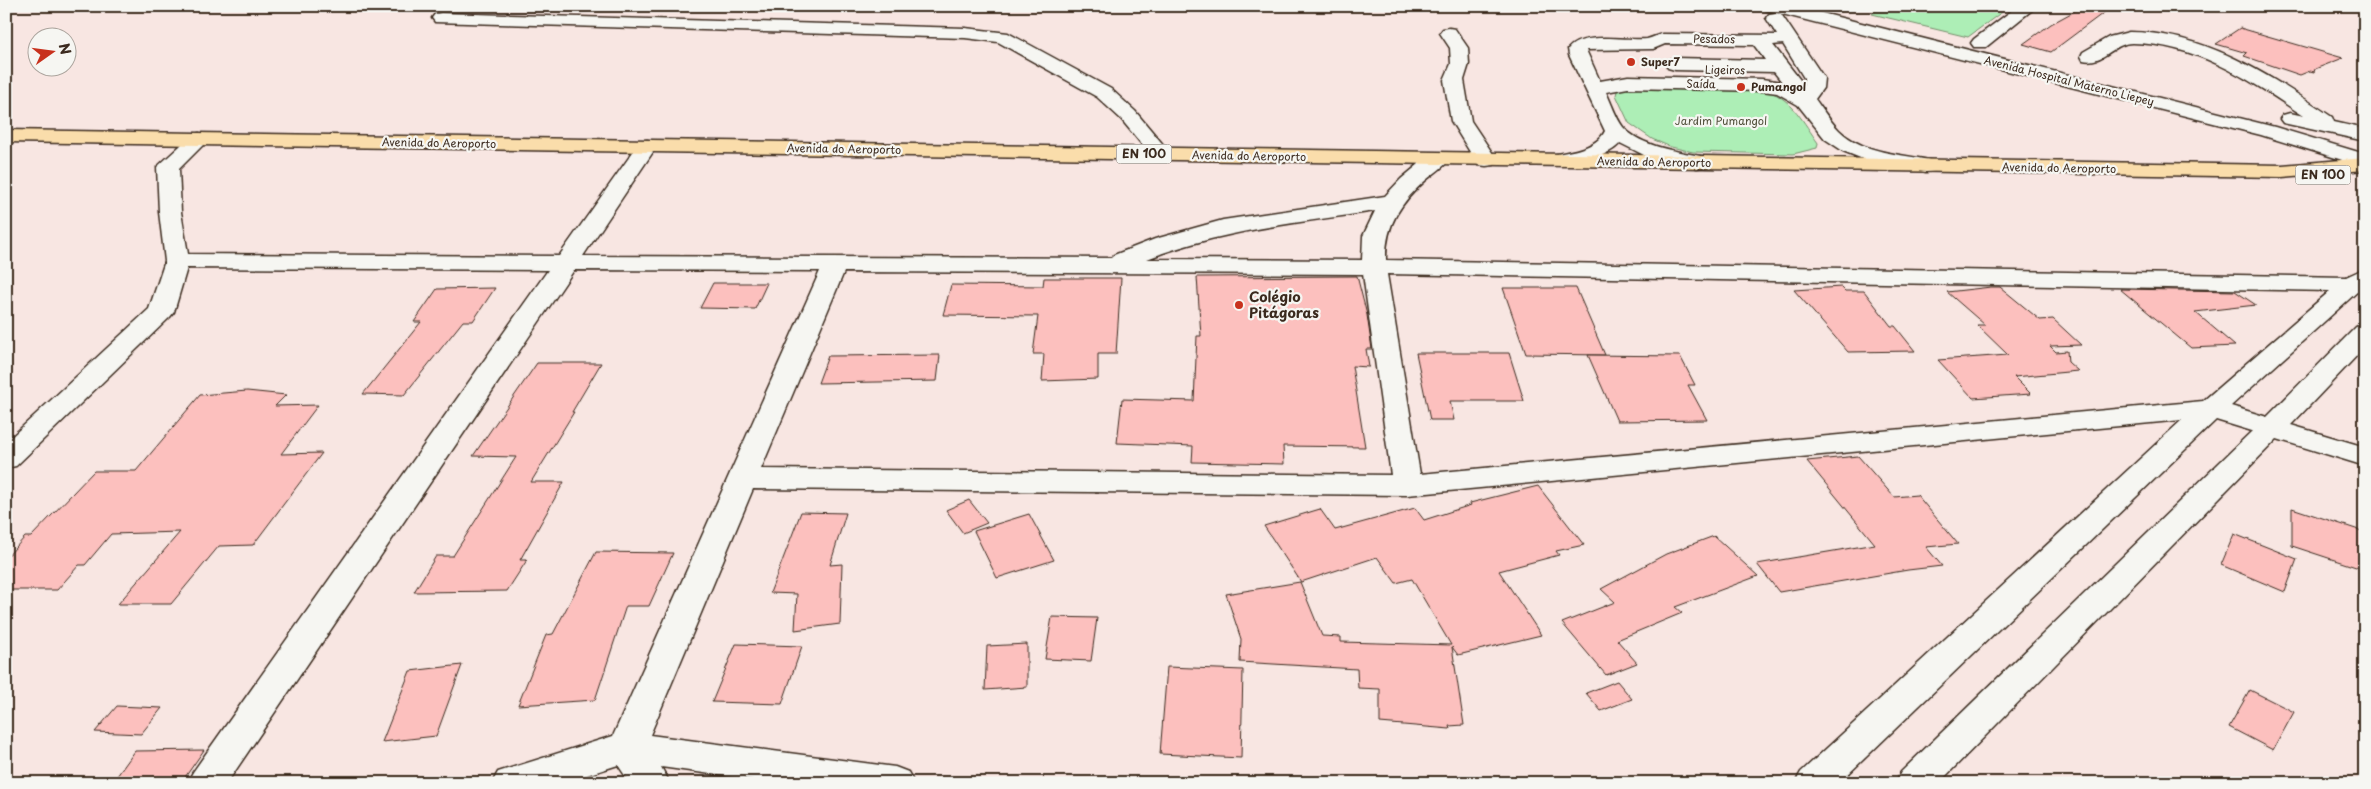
<svg xmlns="http://www.w3.org/2000/svg" width="2371" height="789" viewBox="0 0 2371 789" font-family="'Playpen Sans',sans-serif">
  <style>
    .built { fill: #f9dbd7 }
    .green { fill: #adeeb6; stroke: #748c6a }
    .building { fill: #fcc0be; stroke: #3b2a1e }
    .lines { fill: none; stroke-linecap: round; stroke-linejoin: round }
    .minor-casing { stroke: #3b2a1e; stroke-width: 3 }
    .major-casing { stroke: #3b2a1e; stroke-width: 3 }
    .minor { fill: #f6f6f2; fill-rule: evenodd }
    .major { fill: #faddab; fill-rule: evenodd }
    .poi-dot { fill: #c8321e; stroke: #f6f6f2; stroke-width: 2 }
    .labels { text-anchor: middle; stroke-width: 4.5; stroke-linejoin: round; paint-order: stroke }
    .far-street-label { font-size: 11px; fill: #3b2a1e; stroke: #f6f6f2 }
    .far-poi-label { font-size: 11px; font-weight: bold; fill: #3b2a1e; stroke: #f6f6f2; text-anchor: start }
    .far-park-label { font-size: 11px; fill: #52513c; stroke: #f6f6f2 }
    .shield { fill: #f6f6f2; stroke: #73675e; stroke-width: 1 }
    .shield-label { font-size: 12px; font-weight: bold; fill: #3b2a1e }
    .poi-label { font-size: 14px; font-weight: bold; fill: #3b2a1e; stroke: #f6f6f2; text-anchor: start }
  </style>
  <rect width="100%" height="100%" fill="#f8e6e2"/>
  <filter id="ink" filterUnits="userSpaceOnUse"><feTurbulence type="fractalNoise" baseFrequency=".02" numOctaves="2"/><feDisplacementMap in="SourceGraphic" scale="10" xChannelSelector="R" yChannelSelector="G"/><feConvolveMatrix kernelMatrix="1 2 1 2 8 2 1 2 1" color-interpolation-filters="sRGB"/></filter>
  <g filter="url(#ink)">
    <path class="built" d="M481,6H765L760,13L479,8Z"/>
    <g class="green">
      <path d="M1881,6L1944,8L1949,6H2010L1968,37L1872,14Z"/>
      <path d="M1622,87L1768,91C1792,99 1804,123 1818,143L1817,148L1793,154L1693,152L1671,147L1652,139L1629,123L1616,95L1617,91Z"/>
    </g>
    <g class="building">
      <path d="M2084,6H2109L2110,8L2051,52L2023,44L2051,24Z"/>
      <path d="M2240,28L2295,44L2343,58L2315,69L2314,72L2310,71L2300,75L2244,56L2247,53L2216,44Z"/>
      <path d="M1357,276L1367,315L1372,349H1366L1369,367L1352,366L1365,447L1283,446L1284,464L1192,462L1193,446L1117,443L1122,399L1194,401L1197,336H1201L1197,277Z"/>
      <path d="M1044,278H1121L1116,354H1098V379L1042,381L1044,354H1033L1038,316L943,315L951,285L1043,286Z"/>
      <path d="M713,283H767L755,309L700,308Z"/>
      <path d="M1841,287L1845,291H1864L1891,326H1895L1915,351L1848,352L1794,290Z"/>
      <path d="M1991,287H2000L2040,320L2053,319L2081,345L2050,346L2056,352L2067,351L2068,362L2078,371L2014,377L2031,394L1973,398L1938,360L2008,355L1977,325H1985L1947,292Z"/>
      <path d="M495,288L473,321H463L404,395L363,394L421,322H414L437,289Z"/>
      <path d="M1503,288H1576L1605,355L1526,354Z"/>
      <path d="M2120,289L2235,291L2256,305L2195,312L2235,346L2191,348Z"/>
      <path d="M1416,353H1509L1524,401H1450L1454,420H1430Z"/>
      <path d="M940,355L937,381L818,383L828,356Z"/>
      <path d="M1588,355L1680,356L1695,385H1688L1707,420L1617,421Z"/>
      <path d="M537,363H601L572,412H574L531,482H564L520,560H527L507,591L414,592L436,556H453L516,457L473,456Z"/>
      <path d="M247,391L286,395L275,406L318,405L281,454L322,453L253,545L219,546L171,604H118L180,532L111,534L85,565H79L57,590H6V558L25,537H31L94,471H136L200,395Z"/>
      <path d="M1858,456L1894,497L1917,495L1958,544L1926,547L1942,566L1908,570L1779,592L1757,564L1875,544L1807,461Z"/>
      <path d="M1538,486L1584,545L1556,551L1559,555L1499,571L1541,635L1458,655L1452,647L1464,725L1449,726L1450,729L1380,723V689L1358,688L1357,669L1240,662L1241,639L1226,594L1300,582L1322,636L1341,637V642L1451,645L1412,579L1396,583L1377,557L1301,582L1264,526L1320,509L1335,530L1415,508L1424,520L1471,505L1470,503Z"/>
      <path d="M969,500L987,523L963,533L946,510Z"/>
      <path d="M2292,508L2365,532V570L2292,546Z"/>
      <path d="M801,512L846,513L830,565L842,564L840,624L795,630L797,594L770,593Z"/>
      <path d="M1029,514L1054,560L997,578L974,531Z"/>
      <path d="M2234,534L2297,559L2285,592L2221,565Z"/>
      <path d="M1714,536L1758,576L1675,607L1682,613L1617,640L1637,663L1606,675L1562,623L1615,602L1601,589L1666,554Z"/>
      <path d="M596,552L673,553L649,606H626L595,700L518,705L546,635L553,634Z"/>
      <path d="M1052,617L1097,618L1091,661L1045,659Z"/>
      <path d="M736,644L802,646L782,704L712,702Z"/>
      <path d="M1027,644V687L985,690L987,646Z"/>
      <path d="M462,665L436,736L382,742L410,671Z"/>
      <path d="M1167,667L1243,670L1241,758L1160,754Z"/>
      <path d="M1617,681L1632,699L1601,711L1586,693Z"/>
      <path d="M2250,690L2294,712L2273,750L2229,727Z"/>
      <path d="M117,706L162,708L141,734L95,732Z"/>
      <path d="M204,750L181,783H112L135,751Z"/>
    </g>
    <g class="lines">
      <defs>
        <g id="minor">
          <path d="M1764,6H1794L2275,127L2365,154V167L2261,135L1766,10Z"/>
          <path d="M2018,6H2037L1986,47H1974L1971,43L1974,39Z"/>
          <path d="M441,13L965,28L1008,33L1111,89L1135,111L1171,154L1167,158L1160,160L1153,158L1121,119L1097,97L998,42L965,38L435,22L432,18L435,14Z"/>
          <path d="M1775,13L1781,14L1824,78L1823,88L1815,99C1822,109 1830,121 1839,130C1863,154 1903,154 1934,161L1937,166L1934,171L1926,172L1863,159L1843,151L1825,139L1798,105L1777,93L1762,91L1628,88L1606,92C1611,102 1616,118 1623,127C1640,147 1681,152 1705,157L1708,162L1705,167L1697,168L1646,156L1620,143C1611,156 1568,168 1553,165L1550,160L1553,155C1571,151 1596,149 1605,131L1569,55L1568,49C1581,31 1627,41 1647,39C1652,38 1657,35 1662,34L1777,35L1766,18L1769,14ZM1665,44L1754,45L1765,60L1675,58L1668,60L1666,64L1668,68L1675,70L1774,72L1782,82L1762,79L1628,76L1600,81L1586,50L1653,49ZM1783,44L1804,78V85L1773,45Z"/>
          <path d="M1449,28L1455,29L1468,48L1469,64L1464,80L1471,121L1497,160L1494,165L1486,166L1478,165L1451,121L1444,80L1451,64L1450,48L1440,33L1443,29Z"/>
          <path d="M2129,32C2206,32 2270,76 2332,117L2334,122L2365,129V141L2283,123L2280,119L2283,115L2290,113L2304,116C2251,81 2198,44 2133,43C2114,42 2103,65 2083,60L2081,56L2083,52L2109,37Z"/>
          <path d="M199,133L206,135L209,139L179,169L181,212L188,254L559,256L640,142L647,140L654,142L657,146L583,256L1111,258L1114,255L1155,239L1223,220L1385,196L1401,179L1431,154L1439,153L1447,154L1450,159C1444,167 1434,173 1426,180C1401,202 1385,225 1386,260L2346,277L2359,271L2365,272V294L2357,292L2231,406L2267,417L2356,327L2365,324V347L2291,425L2365,447V466L2277,439L1939,783H1895L1901,772L2252,431L2216,420L1839,783H1795L1801,772L2182,420L1407,495L753,489L650,735L895,767L908,772L914,783H776L661,767L670,783H630L618,765L562,783H492L498,772L613,736L820,271L574,270L227,783H187L193,772L548,270L187,268L174,312L170,317L16,466L6,468V442L149,309L165,261L159,212L157,167L192,135ZM1375,211L1363,236L1362,260L1147,259C1220,230 1298,223 1375,211ZM844,272L1363,274L1391,475L761,469ZM1387,274L2330,291L2203,401L1420,474Z"/>
        </g>
        <path id="major" d="M6,130L2282,165L2365,158V170L2282,177L6,142Z"/>
      </defs>
      <use href="#minor" class="minor-casing"/>
      <use href="#major" class="major-casing"/>
      <use href="#minor" class="minor"/>
      <use href="#major" class="major"/>
    </g>
  </g>
  <g class="poi-dot">
    <circle cx="1631" cy="62" r="5"/>
    <circle cx="1741" cy="87" r="5"/>
    <circle cx="1239" cy="305" r="5"/>
  </g>
  <g class="labels">
    <g class="far-street-label">
      <text transform="translate(1714 39) rotate(1)" y="4">Pesados</text>
      <text transform="translate(1725 70) rotate(1)" y="4">Ligeiros</text>
      <text transform="translate(2069 81) rotate(14)" y="4">Avenida Hospital Materno Liepey</text>
      <text transform="translate(1701 84) rotate(1)" y="4">Saída</text>
      <text transform="translate(439 143) rotate(1)" y="4">Avenida do Aeroporto</text>
      <text transform="translate(844 149) rotate(1)" y="4">Avenida do Aeroporto</text>
      <text transform="translate(1249 156) rotate(1)" y="4">Avenida do Aeroporto</text>
      <text transform="translate(1654 162) rotate(1)" y="4">Avenida do Aeroporto</text>
      <text transform="translate(2059 168) rotate(1)" y="4">Avenida do Aeroporto</text>
    </g>
    <g class="far-poi-label">
      <text x="1641" y="66">Super7</text>
      <text x="1751" y="91">Pumangol</text>
    </g>
    <g class="far-park-label">
      <text x="1721" y="125">Jardim Pumangol</text>
    </g>
    <g class="shield">
      <rect x="1116.5" y="144.5" width="55" height="19" rx="4"/>
      <rect x="2295.5" y="165.5" width="55" height="19" rx="4"/>
    </g>
    <g class="shield-label">
      <text x="1144" y="158">EN 100</text>
      <text x="2323" y="179">EN 100</text>
    </g>
    <g class="poi-label">
      <text x="1249" y="302">Colégio<tspan x="1249" dy="16">Pitágoras</tspan></text>
    </g>
  </g>
  <rect width="2371" height="789" fill="none" stroke="#f6f6f2" stroke-width="25"/>
  <rect x="12" y="12" width="2346" height="764" fill="none" stroke="#3b2a1e" stroke-width="2" filter="url(#ink)"/>
  <g transform="translate(52 52) rotate(76)"><circle r="24" fill="#f6f6f2" stroke="#aba49d"/>
  <path d="M0-4L9 19L0 12L-9 19Z" fill="#c8321e"/>
  <text y="-8" font-size="14" font-weight="bold" text-anchor="middle" fill="#3b2a1e">N</text>
  </g>
</svg>
